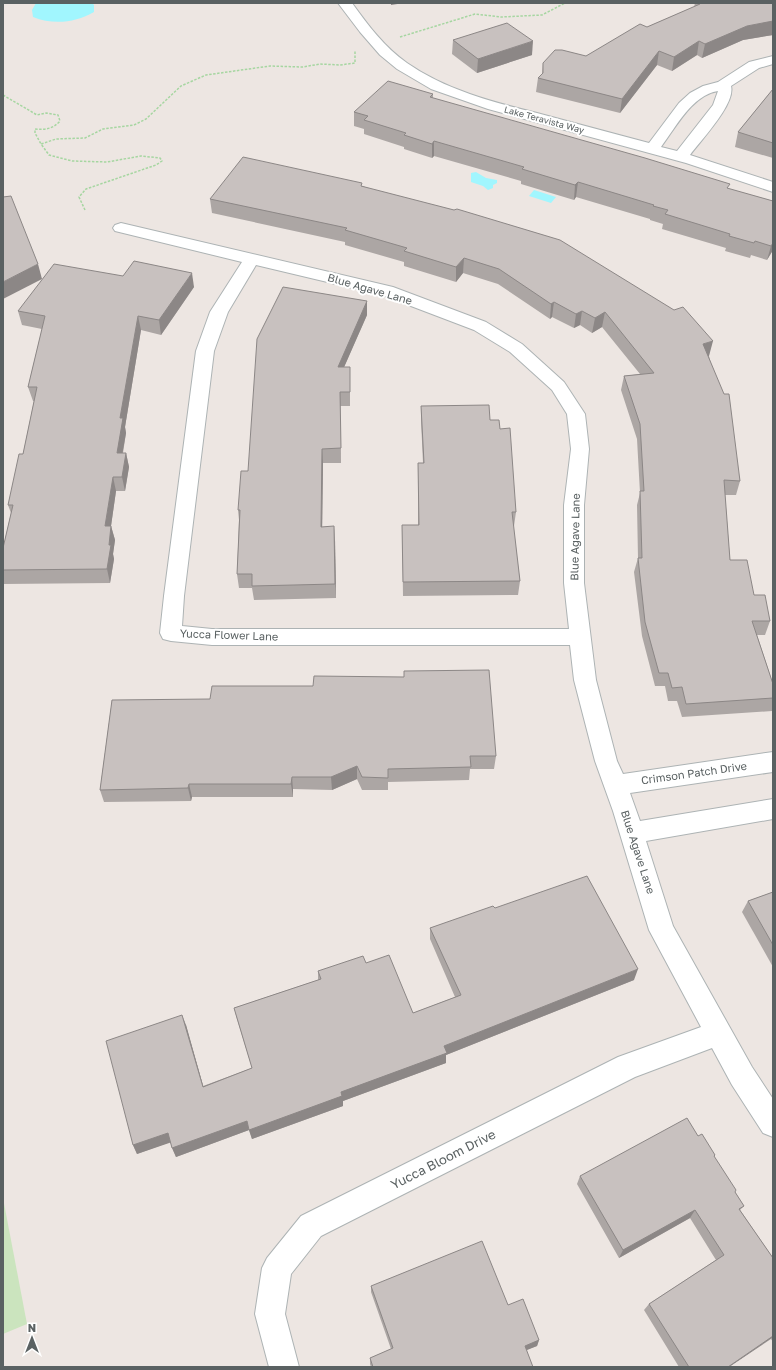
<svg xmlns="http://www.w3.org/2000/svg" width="776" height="1370" viewBox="0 0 776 1370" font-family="'Golos Text',sans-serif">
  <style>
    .green { fill: #cbe4be }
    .water { fill: #a1f6fe }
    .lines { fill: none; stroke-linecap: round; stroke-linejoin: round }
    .street-casing { stroke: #adb3b4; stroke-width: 2 }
    .path { stroke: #a6d6a1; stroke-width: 1.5; stroke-dasharray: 2.5 1.5; stroke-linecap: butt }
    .street { fill: #fff; fill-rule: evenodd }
    .wall { fill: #aca6a4 }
    .shaded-wall { fill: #8c8786 }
    .building { fill: #c8c1bf; stroke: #8c8786 }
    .labels { text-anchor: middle; stroke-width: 4; stroke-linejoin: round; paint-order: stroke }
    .far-street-label { font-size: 9px; fill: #5a6162; stroke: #fff }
    .street-label { font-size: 11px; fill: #5a6162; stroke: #fff }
    .near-street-label { font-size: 13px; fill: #5a6162; stroke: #fff }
  </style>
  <rect width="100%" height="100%" fill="#ede6e2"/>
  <path class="green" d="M3,1198L27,1324L3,1334Z"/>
  <g class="water">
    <path d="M36,3H92L94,5V12C75,23 53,25 33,17L32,10Z"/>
    <path d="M476,172L486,178L497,180V183L493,185V188L488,190L483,186L471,182V173Z"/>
    <path d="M534,190L556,197L551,203L529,196Z"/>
  </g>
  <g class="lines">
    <defs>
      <g id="street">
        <path d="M338,3H352C368,25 384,47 407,63C446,90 492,102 537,113C574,123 611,133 649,143L679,103L690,93L703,86L718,82L749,62L773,56V64L759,68L731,86C736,104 700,141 690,155L773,182V192L686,163L488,109L431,89L397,69L380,55L360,32ZM718,91L713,105L677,151L661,147C676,127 692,95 718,91Z"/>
        <path d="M121,223L393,287L486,322L522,344L564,382L585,414L589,449L584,505V583L596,680L617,761L623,774L773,752V772L630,793L640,821L773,799V819L646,841L673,926L752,1067L773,1099V1137L763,1133L732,1085L712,1048L635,1077L321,1236L291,1274L285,1314L299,1367H269L255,1314L262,1268L267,1258L301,1216L618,1057L701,1027L649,930L613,811L595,761L574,680L570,645H212L171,641L163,639L160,633L164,596L196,351L210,312L242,262L115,231L113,228L115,225ZM256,265L382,295L474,330L510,352L552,390L567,414L571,449L564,505V583L569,629H212L182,626L184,596L214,351L228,312Z"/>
      </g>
    </defs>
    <use href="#street" class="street-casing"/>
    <g class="path">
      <path d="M400,37L475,14L501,17L542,15L565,3"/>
      <path d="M3,95L37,115L46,113L58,115L60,121C53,129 45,130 35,129V133L41,144"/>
      <path d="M85,210L79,197L86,189L156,165L162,161L160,158L141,156L107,162L72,161L49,155L41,144L56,139L85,138L103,129L134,125L146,119L181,86L206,75L270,66L303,67L320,64L340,65L355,63V51"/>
    </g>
    <use href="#street" class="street"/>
  </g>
  <g class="wall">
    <path d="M695,3H773V35L743,40L702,58L697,55L672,71L657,65L620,113L536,92L538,78L542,74L543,63L586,56L647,27L694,7Z"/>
    <path d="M453,40L532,55L477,73L452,54Z"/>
    <path d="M773,89V158L735,147L738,132Z"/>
    <path d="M433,94V98L729,189L773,201V250L767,260L751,255L750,258L725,251L726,248L662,229L663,224L650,220V219L576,197L574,200L521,184V181L434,156L432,158L404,149V147L364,134V129L354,126V112Z"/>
    <path d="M363,186L709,356L740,481L736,495H725L730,560L770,621L765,635H757L773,684V709L772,711L682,717L677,701H668L665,686H655L642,636L634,572L638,558L637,505L640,493L637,439L621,390L624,376L640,374L602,327L592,333L580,325L574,328L552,317L550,319L498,284L463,273L456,282L404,266V262L345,245V242L212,213L210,199Z"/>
    <path d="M123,276L194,287L161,335L141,330L125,427L126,433L123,453H126L129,467L125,491H116L111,526L115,540L113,554L114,559L110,583L3,584V548L11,513L8,505L23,454L34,401H33L28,387L42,329L22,325L18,311Z"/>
    <path d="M367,301V315L344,367H350V406H340L341,463H323L322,527L335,540L336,598L254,600L252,588H239L237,574L239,520L238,510L248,471Z"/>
    <path d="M421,406L490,420L500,429L516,512L514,526H513L520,581L518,595L403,596L402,525H418V463H423L421,420Z"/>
    <path d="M112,700L496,756L494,769H470L469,780L388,782V790H362L357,779L332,790L293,789V797H192L191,801L104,802L100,790Z"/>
    <path d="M773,892V967L742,912L748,901Z"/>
    <path d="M495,908L634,980L446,1055V1063L343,1101V1106L252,1139L249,1130L176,1157L170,1142L137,1154L133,1145L186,1025L203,1086L252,1068L237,1019L234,1008L318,980V971L366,963L413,1013L455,997L430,939V928Z"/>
    <path d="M698,1136L715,1155L714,1157L735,1192L744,1206L740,1210L773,1258V1342L771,1339L729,1367H679L644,1310L649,1304L716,1260L690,1218L619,1258L577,1184L580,1176Z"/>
    <path d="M371,1286L508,1305L539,1340L537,1346L526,1350L533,1367H371L370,1364V1358L391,1349L371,1292Z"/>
  </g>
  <g class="shaded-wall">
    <path d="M391,3H404L391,5Z"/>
    <path d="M773,21V35L743,40L702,58L705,44L747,26Z"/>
    <path d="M533,41L532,55L477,73L478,59Z"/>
    <path d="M699,41L697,55L672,71L674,57Z"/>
    <path d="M659,51L657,65L620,113L622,99Z"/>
    <path d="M434,141V156L432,158V144Z"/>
    <path d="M578,182L576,197L574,200L575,185Z"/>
    <path d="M773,243V250L767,260L771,246Z"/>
    <path d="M464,258L463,273L456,282V267Z"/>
    <path d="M38,264L42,279L3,299V282Z"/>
    <path d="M192,273L194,287L161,335L159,320Z"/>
    <path d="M367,301V315L338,381V367Z"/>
    <path d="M554,302L552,317L550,319L551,304Z"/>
    <path d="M582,311L580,325L574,328L576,314Z"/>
    <path d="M605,312L602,327L592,333L595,318Z"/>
    <path d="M138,316L141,330L125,427L126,433L120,467L117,453L120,418Z"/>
    <path d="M713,341L709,356L700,359L703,344Z"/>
    <path d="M340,392V406L341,463V448Z"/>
    <path d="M322,449L323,463L322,541L321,527Z"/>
    <path d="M126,453L129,467L125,491L122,477Z"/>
    <path d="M113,477L116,491L109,540L105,526Z"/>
    <path d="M111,526L115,540L113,554L114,559L110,583L107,569L109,545Z"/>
    <path d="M334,526L335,540L336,598L335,584Z"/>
    <path d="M357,766V779L332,790L331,777Z"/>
    <path d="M292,777L293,789V797L291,784Z"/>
    <path d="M189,784L192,797L191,801L188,788Z"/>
    <path d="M638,969L634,980L446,1055V1063L343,1101V1106L252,1139L249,1130L341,1092L444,1046Z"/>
    <path d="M182,1015L186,1025L206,1096L203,1087Z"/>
    <path d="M247,1121L249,1130L176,1157L172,1148Z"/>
    <path d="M168,1133L172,1142L137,1154L133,1145Z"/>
    <path d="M695,1210L690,1218L619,1258L623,1250Z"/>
    <path d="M773,1336V1337L729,1367H728Z"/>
    <path d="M539,1340L537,1346L522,1352L525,1346Z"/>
  </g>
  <g class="building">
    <path d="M699,3H773V21L747,26L705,44L699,41L674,57L659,51L622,99L538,78L543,73V63L555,50H562L586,56L640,24L647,27L700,4Z"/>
    <path d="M507,23L533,41L478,59L453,40Z"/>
    <path d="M388,81L433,94L430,97L645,158L730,184L727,188L773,201V243L771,246L755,241L754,243L729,236L730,234L665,214L668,210L653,206L654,205L578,182L575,185L522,169L524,167L434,141L432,144L404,135L406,133L364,120L368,116L354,112Z"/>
    <path d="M773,89V143L738,132Z"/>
    <path d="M243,157L362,183L361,186L454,210L457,209L560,240L674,310L683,307L713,341L703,344L724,394H729L740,481L724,480L730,560H747L754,595H765L770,621H752L773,684V698L686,704L682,687L672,688L668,673H659L645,622L638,558H642L640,491H644L640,424L624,376L654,373L605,312L595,318L582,311L576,314L554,302L551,304L499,269L464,258L456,267L404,251L407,248L345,230L347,228L210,199Z"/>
    <path d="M11,196L38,264L3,282V197Z"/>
    <path d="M134,261L192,273L159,320L138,316L120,418H123L117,453H126L122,477H113L105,526H111L109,545H111L107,569L3,570V548L13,505H8L19,454H23L37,387H28L45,316L18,311L54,264L123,276Z"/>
    <path d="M283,287L367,301L338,367H350V392H340L341,448L322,449L321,527L334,526L335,584L252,586V574H237L240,510H238L241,471H248L257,339Z"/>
    <path d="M489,405L490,420H499L500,429L510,428L516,512H512L520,581L403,582L402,525H419L418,463H424L421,406Z"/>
    <path d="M489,670L496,756H470L471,767L388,769V778L362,777L357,766L331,777H292L291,784H189L188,788L100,790L112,700L210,699L212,686H313L314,676L404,677V671Z"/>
    <path d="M587,876L638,969L444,1046L447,1053L341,1092L342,1096L249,1130L247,1121L172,1148L168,1133L133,1145L106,1041L182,1015L203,1087L252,1068L234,1008L321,979L318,971L363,956L366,963L389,955L413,1013L461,995L430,928L493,906L495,908Z"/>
    <path d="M773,892V945L748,901Z"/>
    <path d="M687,1118L698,1136L702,1134L715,1155L714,1156L736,1190L735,1192L744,1206L739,1209L773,1258V1336L728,1367H689L649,1304L724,1255L695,1210L623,1250L580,1176Z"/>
    <path d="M482,1241L508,1305L523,1299L539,1340L525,1346L533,1367H373L370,1358L393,1348L371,1286Z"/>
  </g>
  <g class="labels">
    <g class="far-street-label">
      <text transform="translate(544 120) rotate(15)" y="3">Lake Teravista Way</text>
    </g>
    <g class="street-label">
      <text transform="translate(370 289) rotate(16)" y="4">Blue Agave Lane</text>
      <text transform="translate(575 537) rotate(-89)" y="4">Blue Agave Lane</text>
      <text transform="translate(229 635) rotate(2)" y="4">Yucca Flower Lane</text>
      <text transform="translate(694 773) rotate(-8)" y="4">Crimson Patch Drive</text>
      <text transform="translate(638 852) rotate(72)" y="4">Blue Agave Lane</text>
    </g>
    <g class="near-street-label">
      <text transform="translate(443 1159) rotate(-27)" y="5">Yucca Bloom Drive</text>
    </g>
  </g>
  <rect width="776" height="1370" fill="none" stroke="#5a6162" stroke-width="8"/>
  <g transform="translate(32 1338)" stroke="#ffffff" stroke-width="3" paint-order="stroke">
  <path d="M0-3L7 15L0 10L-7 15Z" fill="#5a6162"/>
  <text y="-6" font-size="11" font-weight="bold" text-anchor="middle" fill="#5a6162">N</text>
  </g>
</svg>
